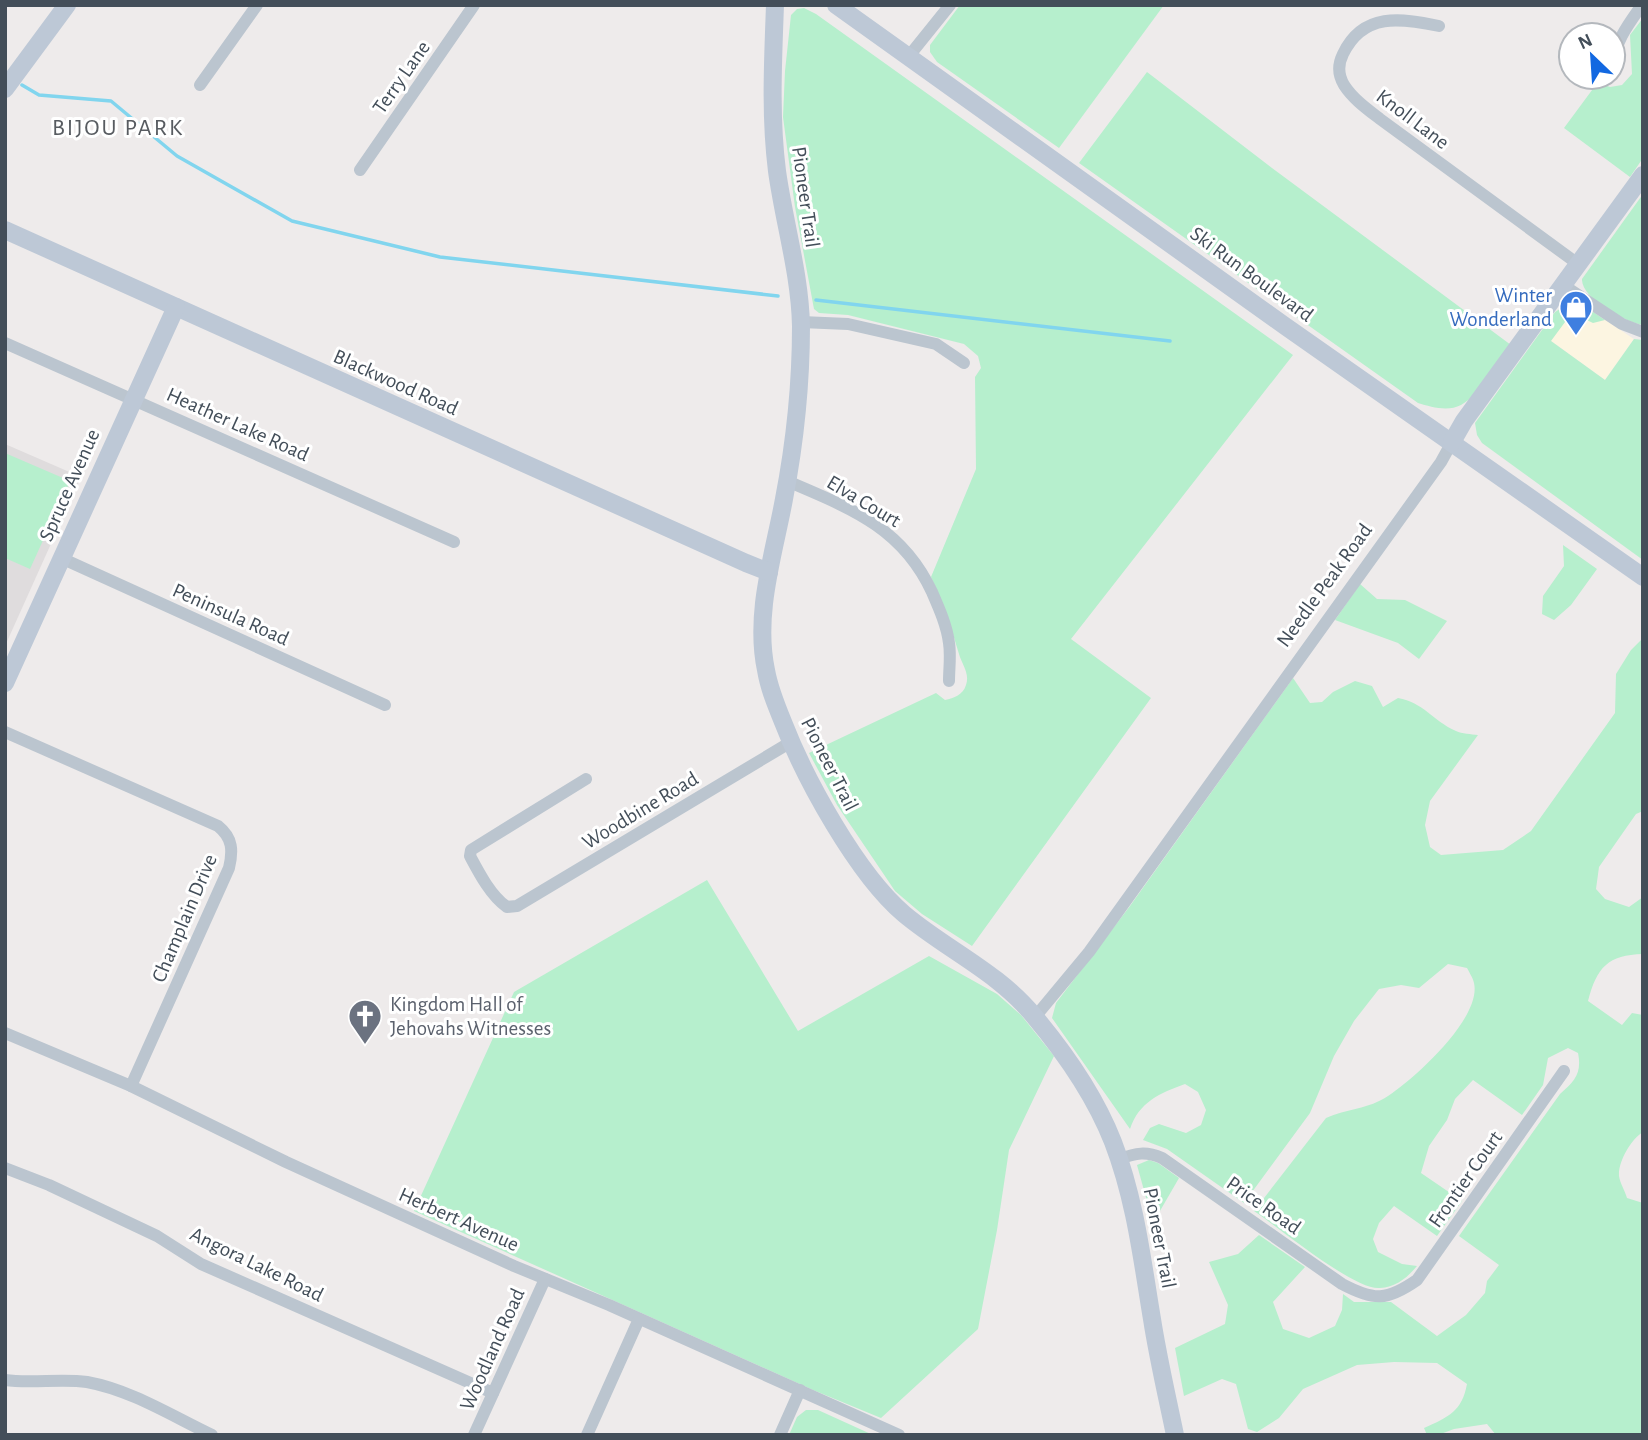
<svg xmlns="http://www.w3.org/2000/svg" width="1648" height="1440" viewBox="0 0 1648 1440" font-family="'Alegreya Sans',sans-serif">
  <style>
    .commercial { fill: #fcf5e1 }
    .education { fill: #dfdcdd }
    .green { fill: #b6efcd }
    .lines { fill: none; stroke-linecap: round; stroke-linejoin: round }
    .stream { stroke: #81d5ee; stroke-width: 3.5 }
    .street { stroke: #bbc5cf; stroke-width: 12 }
    .secondary { stroke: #bdc8d6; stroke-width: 18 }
    .labels { text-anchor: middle; stroke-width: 6; stroke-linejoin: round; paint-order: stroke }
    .street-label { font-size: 21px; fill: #434e59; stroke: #fff }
    .shop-label { font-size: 21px; fill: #366cbe; stroke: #fff; text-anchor: end }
    .worship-label { font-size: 21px; fill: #5b616d; stroke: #fff; text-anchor: start }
    .quarter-label { font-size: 24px; letter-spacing: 2px; fill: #585c61; stroke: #fff }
  </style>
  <rect width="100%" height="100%" fill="#eeebeb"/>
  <path class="commercial" d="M1572,301L1580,303L1634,339L1605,380L1540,333L1555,312Z"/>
  <path class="education" d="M5,444L81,477L5,646Z"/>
  <g class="green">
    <path d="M960,5H1164L1059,148L937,62L930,52V45Z"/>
    <path d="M804,8L816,14L1293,355L1071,639L1151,698L972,946L922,914L895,891L837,805L809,753L936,693L945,700C954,698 963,695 966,685C970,673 962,665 959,654C951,627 943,602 931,577L976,469L975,377L981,368L978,356L964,344L848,315L819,313L814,309L795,207L783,117L785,71L791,15L797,9Z"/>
    <path d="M1643,18V158L1630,177L1564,128L1598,82L1610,87L1622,85L1632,74L1630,35Z"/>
    <path d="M1147,72L1272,168L1511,345C1498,362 1480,395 1461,405C1448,412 1431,407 1418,403L1079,163Z"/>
    <path d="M1643,194V325C1625,322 1581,298 1582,279Z"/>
    <path d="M1572,301L1580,303L1605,320L1593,323L1576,315L1568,318L1551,341L1605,380L1634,339L1643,340V560L1482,443L1477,435L1475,423L1555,312Z"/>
    <path d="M5,453L70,481L30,569L5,558Z"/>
    <path d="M1563,545L1597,569L1571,605L1554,620L1542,614L1543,596L1564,566Z"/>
    <path d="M1360,584L1377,599L1405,600L1447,621L1419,659L1398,643L1335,620Z"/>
    <path d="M1643,638V811L1636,814L1599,867L1596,889L1605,899L1629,907L1643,897V954C1608,955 1597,967 1588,1001L1622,1025L1632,1013L1643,1015V1132C1631,1139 1618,1162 1619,1176C1620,1183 1625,1191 1627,1198L1643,1203V1435H1496L1487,1424L1454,1429L1438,1435H1427L1424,1428C1449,1417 1462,1411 1467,1384L1437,1363L1394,1362L1357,1365L1303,1389L1279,1418L1257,1432L1248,1429L1236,1384L1222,1379L1184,1396L1175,1348L1225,1324L1228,1305L1209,1262L1238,1254L1259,1235L1305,1267L1273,1302L1283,1329L1309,1338L1335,1326L1342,1310L1343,1294L1354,1302H1391L1437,1336L1466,1315L1485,1293L1487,1281L1499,1265L1459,1236L1560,1094C1575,1081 1582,1073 1578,1053L1568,1048L1548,1058L1543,1085L1522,1115L1473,1080L1455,1099L1447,1120L1429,1146L1421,1173L1462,1201L1437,1236L1394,1206L1379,1223L1373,1239L1378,1252L1402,1264L1417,1266C1407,1278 1396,1287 1380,1288C1355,1291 1278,1227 1254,1211L1326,1118C1346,1109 1369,1109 1388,1096C1414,1079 1482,1018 1474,983C1473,978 1469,972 1467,968L1448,964L1419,988L1401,985L1379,989L1354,1021L1334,1056L1310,1113L1244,1203L1167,1149L1143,1140L1150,1128L1159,1124L1186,1133L1201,1125L1206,1110L1198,1092L1185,1084C1160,1093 1139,1102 1130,1129L1052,1018L1056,1003L1130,906L1293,678L1310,703L1322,702L1333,692L1355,681L1372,686L1383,707L1398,698C1423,702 1433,721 1456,731C1462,734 1471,734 1478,735L1430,801L1425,825L1430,847L1441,855L1503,850L1531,831L1615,713L1616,674L1631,650Z"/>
    <path d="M707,880L798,1031L929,956L997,994L1021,1015L1054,1056L1009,1150L997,1230L978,1329L881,1418L813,1390L414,1211L514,992Z"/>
    <path d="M1149,1160L1158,1163L1179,1178L1153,1223L1137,1165Z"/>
    <path d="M806,1410H818L873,1435H789L797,1417Z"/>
  </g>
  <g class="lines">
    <g class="stream">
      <path d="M22,85L39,95L111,101L177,156L292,221L440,257L778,296"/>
      <path d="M816,300L1170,341"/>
    </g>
    <g class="street">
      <path d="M1439,26C1401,18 1363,12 1343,54C1338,64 1338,75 1344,85C1353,99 1367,109 1380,119L1578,264"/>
      <path d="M909,56L950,5"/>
      <path d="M1613,64C1616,40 1628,25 1642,5"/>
      <path d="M200,85L257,5"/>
      <path d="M360,170L474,5"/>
      <path d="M1563,285L1622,324L1643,332"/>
      <path d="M801,322L848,324L936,344L964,363"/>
      <path d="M5,343L454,542"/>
      <path d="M787,481C850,508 902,527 932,592C939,608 947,626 949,643C951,655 949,669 949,681"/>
      <path d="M61,558L385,705"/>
      <path d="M5,732L218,826C233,838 233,851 229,868L131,1086"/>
      <path d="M586,779L471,850L470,856C479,873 491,896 507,907L517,906L791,742"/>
      <path d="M1035,1017L1089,952L1441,462L1452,442"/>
      <path d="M5,1033L131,1086L286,1162L514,1266L609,1305L899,1435"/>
      <path d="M1119,1159C1136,1153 1146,1151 1162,1158L1342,1284C1374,1301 1387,1301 1417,1280L1564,1071"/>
      <path d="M5,1168L49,1185L157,1236L201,1264L493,1393"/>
      <path d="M5,1380C32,1384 60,1378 87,1382C131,1390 172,1416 212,1435"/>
      <path d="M474,1435L545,1279"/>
      <path d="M587,1435L639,1319"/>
      <path d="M780,1435L800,1390"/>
    </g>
    <g class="secondary">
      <path d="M775,5C773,60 770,116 777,171C784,222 800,274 801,326C801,383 795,442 784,499C774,554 754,613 766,670C769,688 776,705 783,722C805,779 857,874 904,914C947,950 998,972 1034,1016C1065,1053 1095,1096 1113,1142C1135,1199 1142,1259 1152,1319C1158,1358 1167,1396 1175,1435"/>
      <path d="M836,5L1285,326L1643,577"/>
      <path d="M5,89L67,5"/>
      <path d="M5,230L746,563L769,572"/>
      <path d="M1452,442L1464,421L1643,175"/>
      <path d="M5,683L176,307"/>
    </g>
  </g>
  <defs>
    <symbol id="shop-pin" viewBox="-11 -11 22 30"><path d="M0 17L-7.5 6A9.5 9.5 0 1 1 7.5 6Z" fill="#3f7fe0" stroke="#fff"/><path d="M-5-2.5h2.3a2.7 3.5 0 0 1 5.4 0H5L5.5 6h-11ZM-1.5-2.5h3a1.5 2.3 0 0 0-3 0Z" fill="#fff"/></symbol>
    <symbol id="church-pin" viewBox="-11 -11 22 30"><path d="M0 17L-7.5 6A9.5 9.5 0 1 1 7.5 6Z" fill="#6b7280" stroke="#fff"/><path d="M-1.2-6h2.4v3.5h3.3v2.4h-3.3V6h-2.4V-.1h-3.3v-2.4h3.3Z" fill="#fff"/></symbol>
  </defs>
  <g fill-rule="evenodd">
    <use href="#shop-pin" x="1557" y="288" width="38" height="52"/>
    <use href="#church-pin" x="346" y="997" width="38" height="52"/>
  </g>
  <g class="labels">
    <g class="street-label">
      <text transform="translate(401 77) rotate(-55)" y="7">Terry Lane</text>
      <text transform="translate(1413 119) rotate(37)" y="7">Knoll Lane</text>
      <text transform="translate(806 197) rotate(82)" y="7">Pioneer Trail</text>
      <text transform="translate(1252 274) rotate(36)" y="7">Ski Run Boulevard</text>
      <text transform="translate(396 382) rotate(24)" y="7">Blackwood Road</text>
      <text transform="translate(238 424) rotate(24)" y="7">Heather Lake Road</text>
      <text transform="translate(69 485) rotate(-66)" y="7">Spruce Avenue</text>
      <text transform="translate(864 501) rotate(31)" y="7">Elva Court</text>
      <text transform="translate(1324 585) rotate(-54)" y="7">Needle Peak Road</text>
      <text transform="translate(231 614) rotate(24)" y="7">Peninsula Road</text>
      <text transform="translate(830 764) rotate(63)" y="7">Pioneer Trail</text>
      <text transform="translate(640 810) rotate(-31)" y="7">Woodbine Road</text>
      <text transform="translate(184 918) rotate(-67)" y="7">Champlain Drive</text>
      <text transform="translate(1465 1179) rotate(-55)" y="7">Frontier Court</text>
      <text transform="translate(1264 1205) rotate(35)" y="7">Price Road</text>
      <text transform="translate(459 1219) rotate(24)" y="7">Herbert Avenue</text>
      <text transform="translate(1160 1238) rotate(79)" y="7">Pioneer Trail</text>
      <text transform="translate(257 1264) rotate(26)" y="7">Angora Lake Road</text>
      <text transform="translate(492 1349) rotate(-66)" y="7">Woodland Road</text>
    </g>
    <g class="shop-label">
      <text x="1552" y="302">Winter<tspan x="1552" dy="24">Wonderland</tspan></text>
    </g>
    <g class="worship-label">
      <text x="390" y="1011">Kingdom Hall of<tspan x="390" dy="24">Jehovahs Witnesses</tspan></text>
    </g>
    <g class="quarter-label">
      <text x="118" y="135">BIJOU PARK</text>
    </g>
  </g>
  <rect width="1648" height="1440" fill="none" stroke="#434e59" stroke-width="14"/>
  <g transform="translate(1592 56) rotate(335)"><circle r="33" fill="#ffffff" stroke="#b4b8bd" stroke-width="2"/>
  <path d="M0-5L12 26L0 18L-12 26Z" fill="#1268e1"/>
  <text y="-10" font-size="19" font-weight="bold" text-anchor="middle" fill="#434e59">N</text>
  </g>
</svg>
